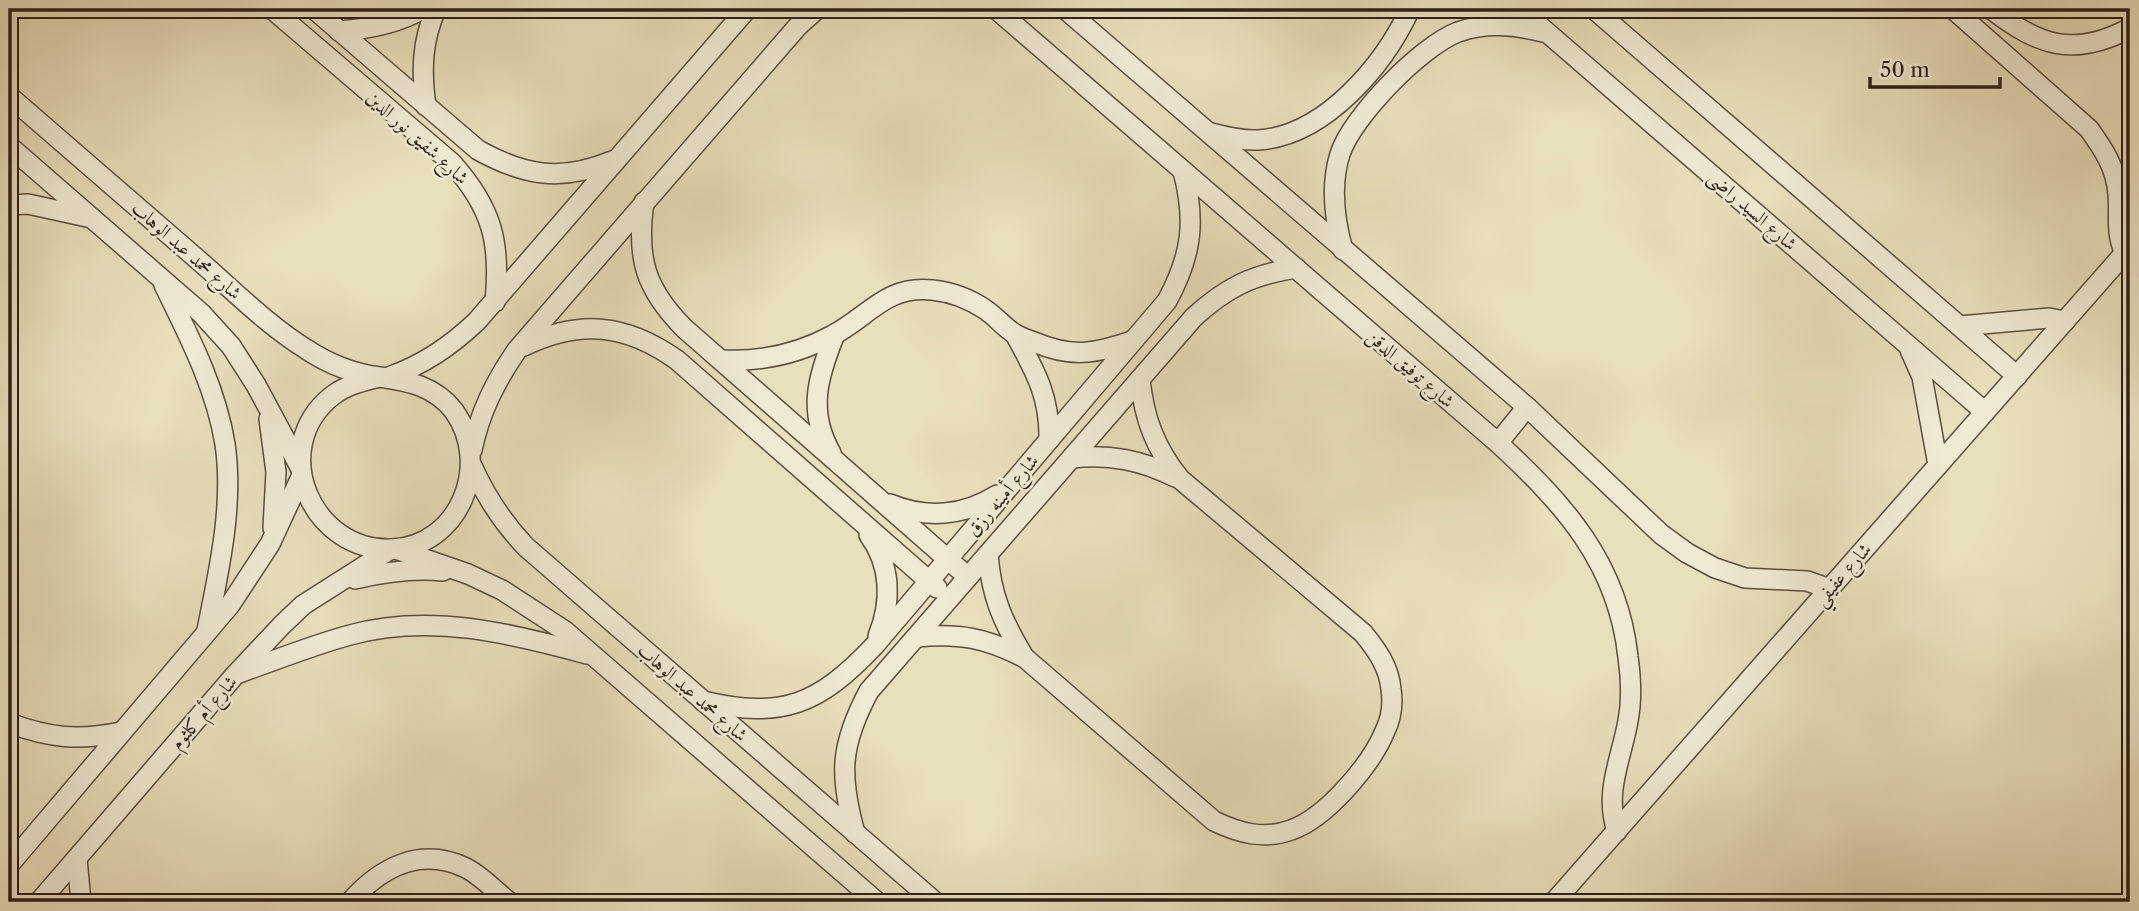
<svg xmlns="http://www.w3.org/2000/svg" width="2139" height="911" viewBox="0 0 2139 911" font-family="'Libre Caslon Text',Amiri,serif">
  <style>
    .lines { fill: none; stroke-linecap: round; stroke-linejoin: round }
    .minor-casing { stroke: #5a4f42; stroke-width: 22 }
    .minor { stroke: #f0ead3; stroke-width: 19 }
    .labels { text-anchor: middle; stroke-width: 5; stroke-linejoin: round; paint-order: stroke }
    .street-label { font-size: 19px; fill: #2b1f19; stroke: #f0ead3 }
  </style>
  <rect width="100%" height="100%" fill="#e8dfbb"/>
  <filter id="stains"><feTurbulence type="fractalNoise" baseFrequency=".00286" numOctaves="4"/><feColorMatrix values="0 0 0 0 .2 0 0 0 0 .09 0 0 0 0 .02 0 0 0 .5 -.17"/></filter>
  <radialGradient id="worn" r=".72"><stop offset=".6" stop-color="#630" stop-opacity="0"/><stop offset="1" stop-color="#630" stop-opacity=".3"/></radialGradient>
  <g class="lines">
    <defs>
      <g id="minor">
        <path d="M272,9L452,163C492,208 501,242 495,302"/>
        <path d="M314,9L478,150C525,176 561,182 612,161"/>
        <path d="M996,9L1498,443C1564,504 1618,563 1628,657C1631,678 1632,700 1628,721C1621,760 1604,792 1617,831"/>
        <path d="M1065,9L1527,407L1661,534L1687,553L1715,568L1745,578L1807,581L1830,589"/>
        <path d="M1520,9L1985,412"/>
        <path d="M1594,9L2017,376"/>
        <path d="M1953,9L2089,129C2104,150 2116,168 2118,194C2120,216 2115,233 2125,253"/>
        <path d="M1991,9C2039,46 2074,58 2130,28"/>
        <path d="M339,31C368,29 397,24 422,9"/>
        <path d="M9,96C71,150 134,204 196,258C232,289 266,324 306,349C327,363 354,374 380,377C408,381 435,386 454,411C492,464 460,546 392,549C311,552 267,448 332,396C346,385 363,381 380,377"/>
        <path d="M426,106C421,71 422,41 436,9"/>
        <path d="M1211,133C1226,137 1242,141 1258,140C1325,136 1384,65 1410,9"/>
        <path d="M9,146L201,313L231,346L256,385L300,467"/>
        <path d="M644,202C636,258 645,289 685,329L968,577"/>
        <path d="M9,205L28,204L87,217"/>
        <path d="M1343,250C1334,218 1330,186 1340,154C1352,117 1421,46 1458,32C1487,22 1515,25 1543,32"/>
        <path d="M164,285C189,336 216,388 225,444C234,505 219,570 207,630"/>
        <path d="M1960,326L2049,318L2065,321"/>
        <path d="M1015,334C1035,371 1050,396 1049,440"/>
        <path d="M524,346C581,319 626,324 677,360L937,588"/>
        <path d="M1910,350L1922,377L1938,465"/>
        <path d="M721,360C760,362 798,354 833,335C868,317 886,285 932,290C952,292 970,299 986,310C996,317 1004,327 1015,334C1020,337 1028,340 1034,342C1072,358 1094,354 1132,341"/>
        <path d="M391,376C425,364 451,346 477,321L747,9"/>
        <path d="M269,419L276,472L273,528"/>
        <path d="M1498,443L1527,407"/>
        <path d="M472,450C480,412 495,382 517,350L798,26L817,9"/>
        <path d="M831,453C807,411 818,376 835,334"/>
        <path d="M1072,458C1110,454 1141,460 1175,477"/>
        <path d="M472,466C486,497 502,522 526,547L935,902"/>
        <path d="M890,504C926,519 964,516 997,495"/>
        <path d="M869,535C891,565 892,602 878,636"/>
        <path d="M396,549L468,574L502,590L565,631L877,902"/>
        <path d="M988,554C991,596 1003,622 1024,657"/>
        <path d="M355,579C385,572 413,568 443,571"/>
        <path d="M917,637C960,633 986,638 1025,658L1214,821C1239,833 1264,840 1291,830C1326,818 1371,765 1385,731C1391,719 1393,703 1391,689C1389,667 1377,650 1363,633L1180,479C1155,448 1144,418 1140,379"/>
        <path d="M239,673C276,660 313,645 350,635C430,613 510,633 587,654"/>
        <path d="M703,701C783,720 819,704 874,646L1167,301C1192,255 1196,221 1183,171"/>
        <path d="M9,723C50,738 78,741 121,732"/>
        <path d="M855,833C839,775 840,745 869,691L1194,317C1227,287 1252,275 1296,268"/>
        <path d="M77,859L81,902"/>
        <path d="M9,865L230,605L270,544L301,477"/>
        <path d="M39,902L235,675L282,625L303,605L391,549"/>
        <path d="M350,902C380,868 420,846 466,868C482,876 495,891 509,902"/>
        <path d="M1554,902L2130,247"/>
      </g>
    </defs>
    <use href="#minor" class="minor-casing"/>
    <use href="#minor" class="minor"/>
  </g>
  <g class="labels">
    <g class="street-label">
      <text transform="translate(418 137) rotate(42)" y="7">شارع شفيق نور الدين</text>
      <text transform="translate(1753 210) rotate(41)" y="7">شارع السيد راضى</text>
      <text transform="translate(187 250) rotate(41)" y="7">شارع محمد عبد الوهاب</text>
      <text transform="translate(1411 368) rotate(41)" y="7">شارع توفيق الدقن</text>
      <text transform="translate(1002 495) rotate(-50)" y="7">شارع أمينه رزق</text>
      <text transform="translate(1842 574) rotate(-49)" y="7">شارع عفيفي</text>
      <text transform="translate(693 692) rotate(41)" y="7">شارع محمد عبد الوهاب</text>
      <text transform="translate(203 712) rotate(-49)" y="7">شارع أم كلثوم</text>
    </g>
  </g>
  <rect width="2139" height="911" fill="none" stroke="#e8dfbb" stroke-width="35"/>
  <rect x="10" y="10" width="2118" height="890" fill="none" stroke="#2b1f19" stroke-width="3.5"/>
  <rect x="18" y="18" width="2104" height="876" fill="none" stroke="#2b1f19" stroke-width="2"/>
  <path d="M1870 77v10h130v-10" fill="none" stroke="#2b1f19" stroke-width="3.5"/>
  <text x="1880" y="77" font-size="21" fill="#2b1f19" stroke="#f0ead3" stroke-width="5" paint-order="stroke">50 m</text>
  <rect width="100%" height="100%" filter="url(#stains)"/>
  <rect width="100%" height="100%" fill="url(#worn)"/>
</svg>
